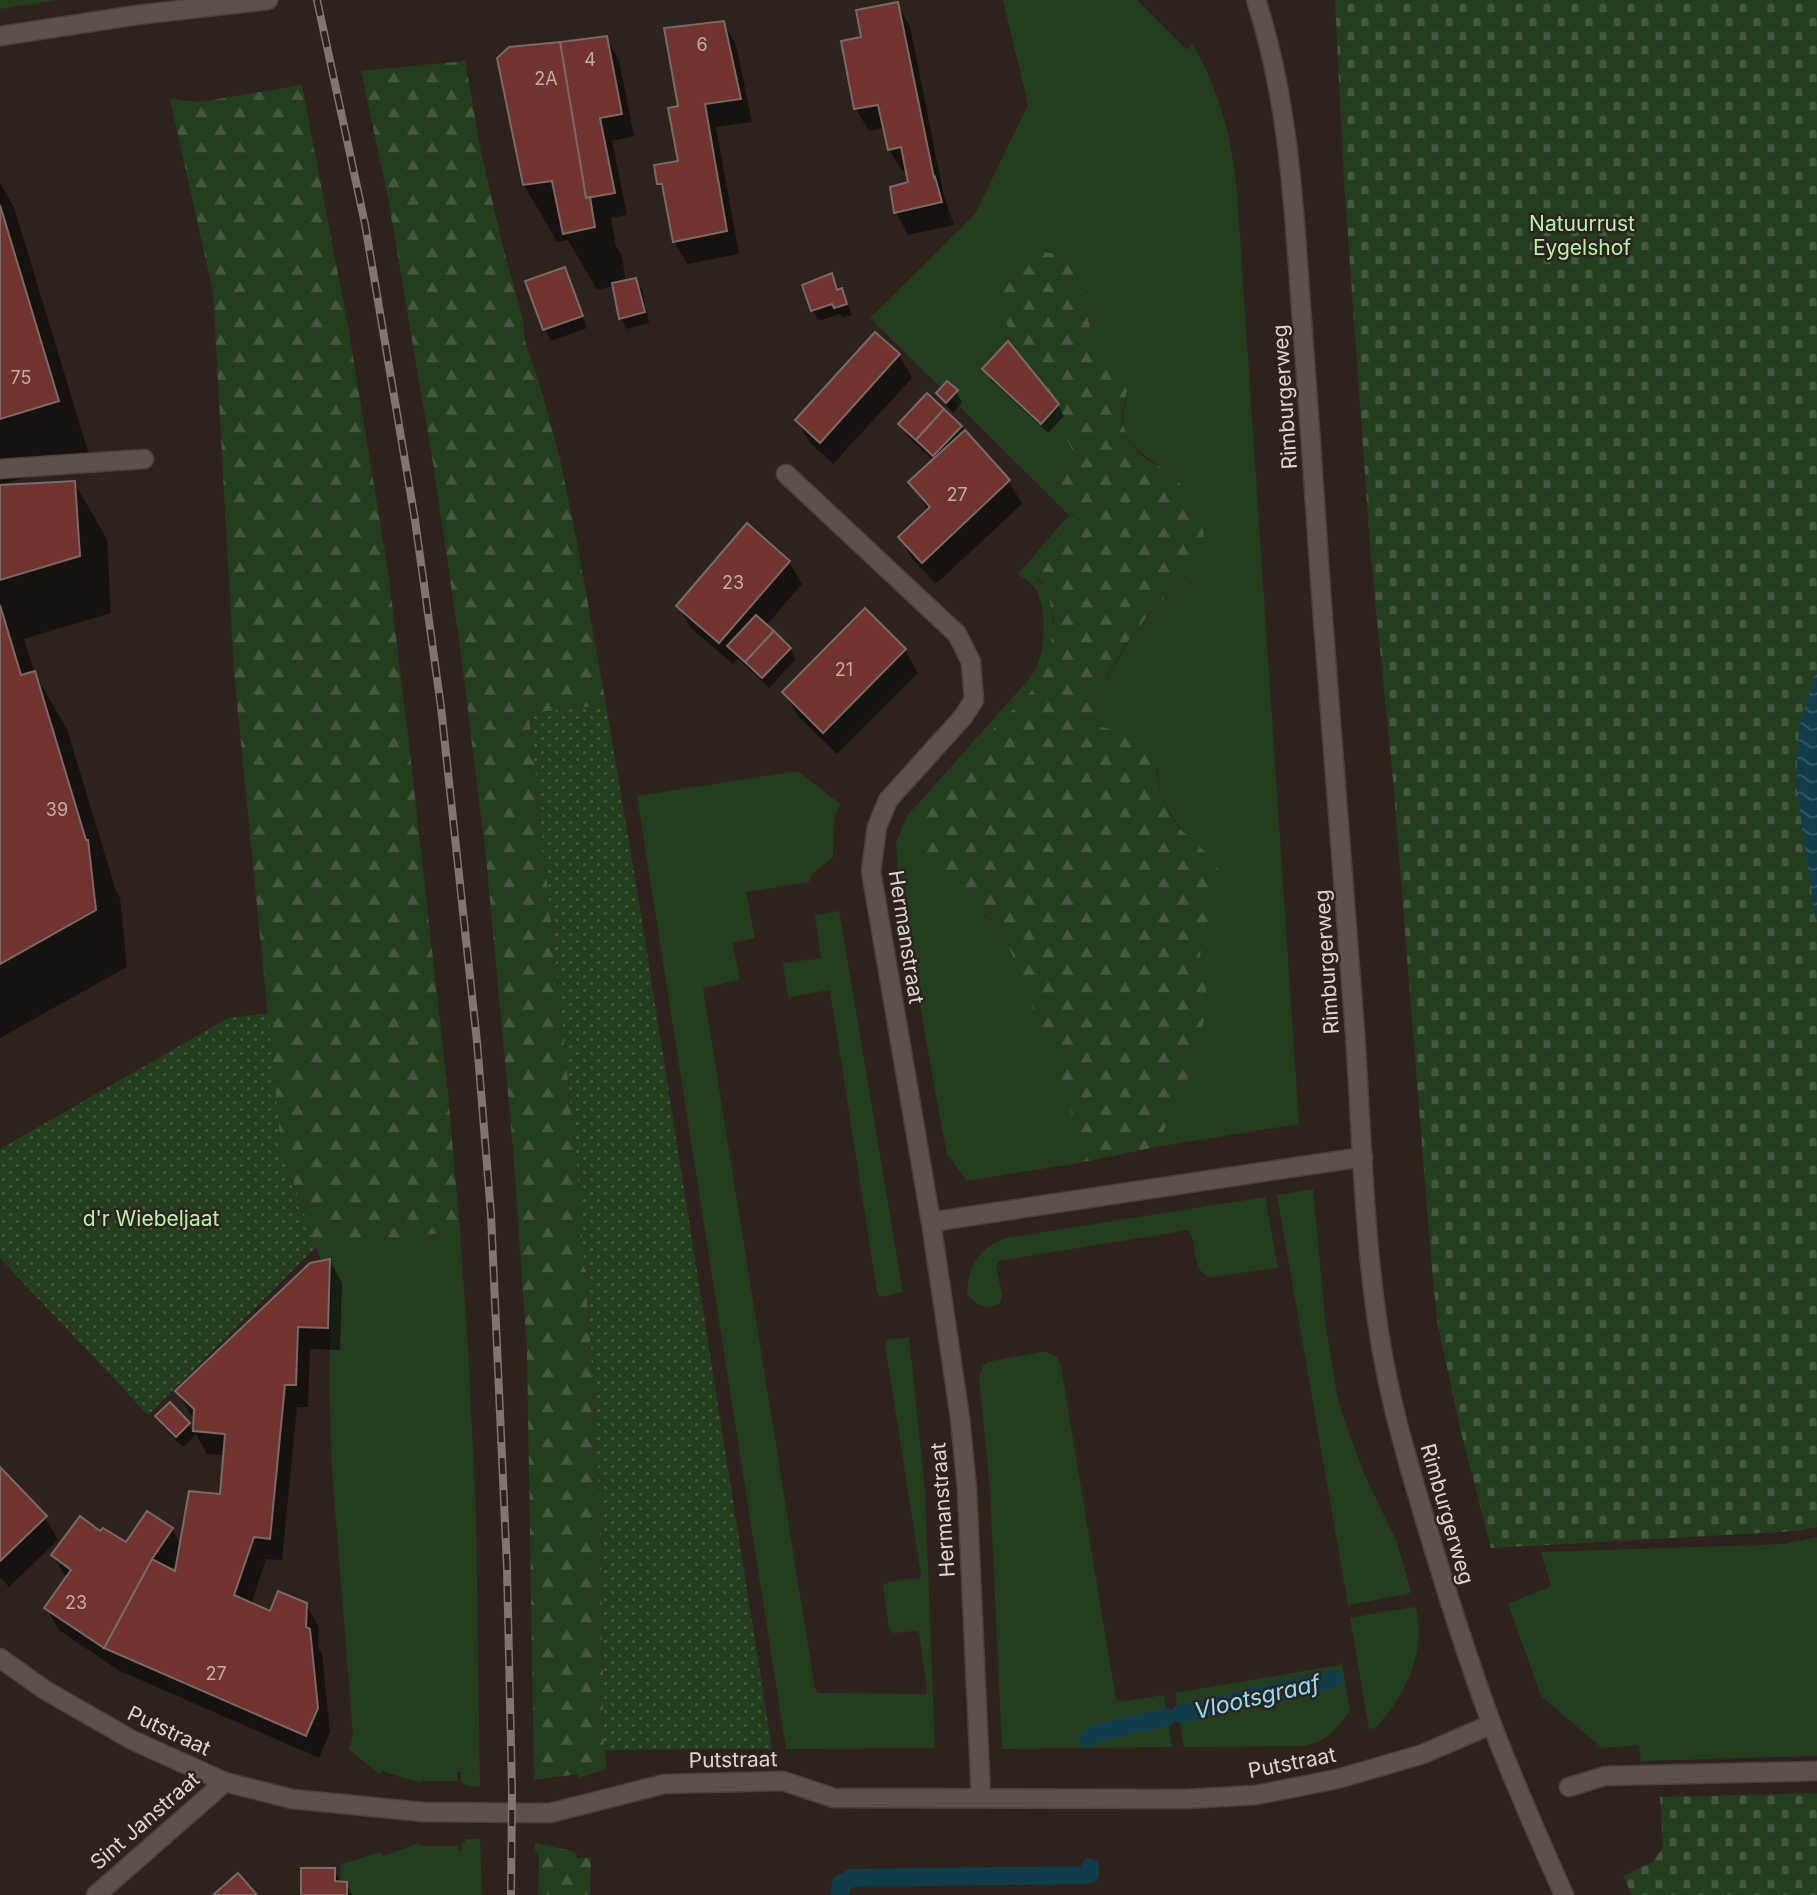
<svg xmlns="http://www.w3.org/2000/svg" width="1817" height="1895" viewBox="0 0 1817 1895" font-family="Inter,sans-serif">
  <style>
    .green { fill: #243d1f }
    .forest { fill: url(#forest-firs) }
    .cemetery { fill: url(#cemetery-stones) }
    .garden { fill: url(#garden-dots) }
    .water { fill: url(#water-waves) }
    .shadow { fill: #0007; fill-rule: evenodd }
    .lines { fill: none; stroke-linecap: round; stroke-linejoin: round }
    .stream { stroke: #113d4b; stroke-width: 18 }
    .building { fill: #70332e; stroke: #796967; stroke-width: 2 }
    .service-casing { stroke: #4a403c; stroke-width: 21 }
    .minor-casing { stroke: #4a403c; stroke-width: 21 }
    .tertiary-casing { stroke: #4a403c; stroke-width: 21 }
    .service { stroke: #5e504a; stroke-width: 18 }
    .minor { stroke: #5e504a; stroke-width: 18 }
    .tertiary { stroke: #5e504a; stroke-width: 18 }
    .rail-casing { stroke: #807671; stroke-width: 8 }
    .rail { stroke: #2e221d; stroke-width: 5; stroke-dasharray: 16; stroke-linecap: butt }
    .labels { text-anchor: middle; stroke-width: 5; stroke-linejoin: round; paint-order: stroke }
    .number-label { font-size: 18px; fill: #c2aca8 }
    .park-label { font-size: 21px; fill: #b5f3a9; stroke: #2e221d }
    .street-label { font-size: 21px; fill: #ddd5d1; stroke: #2e221d }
    .water-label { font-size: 23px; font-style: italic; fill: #8ae1ff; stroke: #2e221d }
  </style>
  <defs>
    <pattern id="forest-firs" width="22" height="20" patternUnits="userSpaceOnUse" patternTransform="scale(1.75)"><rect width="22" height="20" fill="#243d1f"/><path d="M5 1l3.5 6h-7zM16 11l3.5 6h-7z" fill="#43583e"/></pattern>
    <pattern id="cemetery-stones" width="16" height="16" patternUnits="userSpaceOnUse" patternTransform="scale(1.75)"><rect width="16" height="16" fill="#243d1f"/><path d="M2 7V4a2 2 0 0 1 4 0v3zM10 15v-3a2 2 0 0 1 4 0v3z" fill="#43583e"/></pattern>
    <pattern id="garden-dots" width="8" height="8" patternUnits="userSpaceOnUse" patternTransform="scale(1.75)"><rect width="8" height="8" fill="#243d1f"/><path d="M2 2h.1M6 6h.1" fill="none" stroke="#43583e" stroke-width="1.8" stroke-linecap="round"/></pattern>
    <pattern id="water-waves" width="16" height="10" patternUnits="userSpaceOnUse" patternTransform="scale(1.75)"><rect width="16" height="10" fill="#113d4b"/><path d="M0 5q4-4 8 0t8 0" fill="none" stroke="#335864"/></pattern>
  </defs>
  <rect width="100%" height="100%" fill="#2e221d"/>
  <g class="green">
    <path d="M0,0H57L0,9Z"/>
    <path d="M1003,0H1137L1187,50L1192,43C1219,90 1232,137 1237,192L1299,1124L1156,1147L1190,1076L1207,1009L1206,985L1200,962L1201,942L1211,917L1210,856C1179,831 1155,804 1158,761L1125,727L1112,730L1096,725L1092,716L1100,691L1116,662L1142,622L1186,577L1193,503C1186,494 1179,481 1170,473C1154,461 1140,456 1129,439C1116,420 1130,401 1126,380C1123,359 1101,362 1094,346C1090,339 1090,328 1089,320C1086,305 1082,292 1077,278L1040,392L1076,456L1075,516L1028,572C1046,585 1048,590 1052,612C1058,642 1045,679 1023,701C1015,711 1004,717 995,727C975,749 954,772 933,795L942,888C966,902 991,915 1006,939L1058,1072L1073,1118L1078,1163L967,1181L947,1154L941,1124L899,888L896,843L907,816L1029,679C1033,673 1037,667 1039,660C1045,641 1046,606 1035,588C1031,583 1024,578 1018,574L1069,515L870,318L975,214L1028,105Z"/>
    <path d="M798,771L840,804L834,820L833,857L812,874L809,882L746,892L755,938L733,943L740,980L703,988L815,1689L818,1693L926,1694L927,1691L919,1633L916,1631L893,1633L889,1628L883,1585L889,1582L919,1578L921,1575L885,1344L888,1340L909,1337L925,1490L935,1748L786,1749L637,796Z"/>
    <path d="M839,911L903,1292L880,1297L877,1292L830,990L788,997L783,963L821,958L815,915Z"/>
    <path d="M1313,1189L1325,1319L1337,1396L1344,1419L1365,1476L1396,1540L1411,1591L1408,1594L1348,1605L1277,1195Z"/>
    <path d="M1265,1197L1278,1268L1209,1277C1189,1268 1200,1244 1188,1230L999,1261L996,1266L1002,1295L1000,1303C986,1311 977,1305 967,1294C967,1268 980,1246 1006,1238Z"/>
    <path d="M460,1231L468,1347L476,1513L480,1787L466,1785L461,1781V1772H457V1781H422L420,1783L382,1771L380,1775L349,1749L353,1736L332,1470L329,1384L332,1259L321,1260L316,1247Z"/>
    <path d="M1041,1352C1052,1352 1058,1356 1061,1366L1116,1699L1121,1702L1164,1695L1172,1747L1002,1749L990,1489L979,1378L983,1366L987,1362Z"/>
    <path d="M1817,1537V1756L1641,1761L1639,1745L1602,1748L1541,1696L1508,1604L1551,1586L1541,1552L1784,1544Z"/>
    <path d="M1412,1607L1416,1609C1427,1653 1404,1698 1374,1729H1369L1350,1618Z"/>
    <path d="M1342,1662L1350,1711C1335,1729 1328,1742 1303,1746L1184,1747L1175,1693L1339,1665Z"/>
    <path d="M465,1839H480L482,1895H347V1882L340,1881L341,1864L381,1852L383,1856L419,1843L420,1846H458V1851H461L462,1843H465Z"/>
  </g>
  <g class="forest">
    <path d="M465,61L481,152L503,247L523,320L525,341L539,382L560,459L577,542L606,705L529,713L576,1154L590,1337L601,1522L604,1749L607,1769L579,1778L578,1774L534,1780L527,1351L513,1148L486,857L461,654L434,469L388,198L361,71Z"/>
    <path d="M302,85L349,332L388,571L409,744L448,1094L460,1231L316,1247L281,1149L234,672L213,292L170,99L200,102Z"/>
    <path d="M1044,252C1049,253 1055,253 1059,256C1081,270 1085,304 1090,327C1091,333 1091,342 1095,347C1103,361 1123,358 1127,380C1129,392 1123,404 1122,416C1122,429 1131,445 1140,454C1149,462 1162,466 1171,474C1186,488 1208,523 1203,544C1193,579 1162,596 1142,623C1123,646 1099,686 1092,716L1096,725L1112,730L1125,727L1142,733L1153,747L1158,761L1157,775L1160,791L1170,815L1180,829L1210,856L1217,867L1219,876L1216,905L1201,942L1200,962L1206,985L1207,1009L1190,1076L1156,1147L1078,1163L1073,1118L1058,1072L1006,939L1000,930L987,916L942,888L929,871L921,843L923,818L933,795L1005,716L1024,701L1038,681L1049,657L1054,620L1048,594L1041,581L1028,572L1075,516L1050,490L1076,456C1057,423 1039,390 1022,355C1017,344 1009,333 1006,321C996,289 1008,255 1044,252Z"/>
    <path d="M535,1843L576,1852L577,1858H591L590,1895H538L539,1856L535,1850Z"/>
  </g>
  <g class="cemetery">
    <path d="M1335,0H1817V1527L1796,1531L1491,1548L1460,1428L1437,1320L1431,1259L1393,779L1371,559L1344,181Z"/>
    <path d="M1817,1793V1895H1632L1623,1876L1653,1862L1663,1847L1660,1797Z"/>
  </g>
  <g class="garden">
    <path d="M606,705L639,902L772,1749L604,1750L601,1522L590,1337L576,1154L529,713Z"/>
    <path d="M268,1013L281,1149L316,1247L148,1415L0,1258V1149L228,1018Z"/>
  </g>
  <path class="water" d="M1817,672V921L1815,917L1796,783L1799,727L1814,678Z"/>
  <g class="shadow">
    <path d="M897,4L910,26L944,196L954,225L908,235L896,212L910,183L908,170L902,171L889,149L885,128L869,131L856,109L843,42L863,38Z"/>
    <path d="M723,22L736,45L752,122L716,127L739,254L687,264L674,241L666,196L659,184L680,162V107Z"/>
    <path d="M606,37L619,60L634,136L612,141L627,215L611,218L616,246L622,256L626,282L635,280L642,290L649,323L627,329L621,318L614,286L597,290L568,240L557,242L524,185L500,58Z"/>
    <path d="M0,183L14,207L90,458L0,485Z"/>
    <path d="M564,270L570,280L587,328L551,341L545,330L527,283Z"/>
    <path d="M831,276L839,291L841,290L847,301L852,315L842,318L839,314L819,321L813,310L804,286Z"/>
    <path d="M899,355L912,378L833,464L810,443L797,421Z"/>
    <path d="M984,369L1058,405L1064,416L1048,433L991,380Z"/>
    <path d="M956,391L962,402L953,413L945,404L938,393Z"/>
    <path d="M900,424L961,427L1009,481L1022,504L936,584L913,560L900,538L929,511L910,483L934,461L906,435Z"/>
    <path d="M74,482L107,539L111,613L24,639L35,674L67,729L116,891L120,898L127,967L0,1038V487ZM49,723L55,729V738Z"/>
    <path d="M789,562L802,584L766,626L790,649L796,659L769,688L738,659L733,664L691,628L678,606Z"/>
    <path d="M905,650L918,673L837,754L797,715L784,692Z"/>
    <path d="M330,1261L342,1283L340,1350L310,1349L308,1407H297L282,1560L266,1559L251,1604L271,1614L306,1604L319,1627L318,1647L322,1653L330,1732L319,1758L118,1670L59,1630L46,1608L66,1578L53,1555L101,1533L127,1544L172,1529L181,1546L222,1496L225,1455L207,1454L196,1434L183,1447L163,1427L157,1416L188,1424L194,1434L195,1418L190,1414L178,1391ZM179,1560L177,1573L172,1571Z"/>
    <path d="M0,1470L45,1517L58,1540L9,1587L0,1577Z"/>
    <path d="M334,1870L341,1883H346L352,1895H303Z"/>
  </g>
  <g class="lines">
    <g class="stream">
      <path d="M1180,1714L1334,1679"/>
      <path d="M1088,1738L1095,1733L1166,1717"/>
      <path d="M840,1895L841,1884L852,1878L1086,1875L1090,1874V1867"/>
    </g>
  </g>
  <g class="building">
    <path d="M898,2L934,178L935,177L942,202L894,213L890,187L908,182L901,147L888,150L878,105L854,109L841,41L861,37L856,10Z"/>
    <path d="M724,21L741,99L705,104L727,231L673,242L662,184H657L654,165L678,161L668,108L678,106L664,28Z"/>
    <path d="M607,36L622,114L600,118L615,193L586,198L560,42Z"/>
    <path d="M560,42L586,198L590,197L595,227L563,234L552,181L523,185L497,58L509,47Z"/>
    <path d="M0,205L59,401L0,419Z"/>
    <path d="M565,267L583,316L543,330L525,281Z"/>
    <path d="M832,273L837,290L842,288L847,304L834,308L832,304L811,311L802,285Z"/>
    <path d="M636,278L645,312L619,319L612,283Z"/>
    <path d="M875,332L900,354L820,443L795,420Z"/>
    <path d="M1008,341L1059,404L1041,424L982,369Z"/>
    <path d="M947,381L958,390L946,403L936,393Z"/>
    <path d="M927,393L944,409L916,440L898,424Z"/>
    <path d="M944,409L962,426L933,456L916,440Z"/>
    <path d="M965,430L1010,480L922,563L898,537L930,507L908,482Z"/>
    <path d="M75,481L80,556L0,580V485Z"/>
    <path d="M747,523L790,561L719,643L676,606Z"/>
    <path d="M0,605L21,675L35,671L86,840H88L96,910L0,964Z"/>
    <path d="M865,608L906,649L823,733L782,692Z"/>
    <path d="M756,615L774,631L745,662L727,646Z"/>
    <path d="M774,631L791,648L762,678L745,662Z"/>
    <path d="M330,1259L328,1328L298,1327L296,1385H285L270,1539L254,1537L234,1595L270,1611L278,1591L307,1603L306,1627L310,1629L318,1708L306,1736L104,1648L152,1559L175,1571L189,1491L220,1494L225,1434L193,1431L194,1409L175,1391L310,1263Z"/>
    <path d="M170,1402L190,1423L176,1437L155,1416Z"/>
    <path d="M0,1467L47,1516L0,1561Z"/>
    <path d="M147,1511L173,1528L152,1559L104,1648L44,1608L71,1570L51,1555L80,1516L100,1531L103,1528L126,1542Z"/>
    <path d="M301,1868H335V1881L347,1882V1895H301Z"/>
    <path d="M238,1873L257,1895H213Z"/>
  </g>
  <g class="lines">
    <defs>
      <g id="service">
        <path d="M0,469L144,459"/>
        <path d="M1569,1787L1605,1776L1817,1771"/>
      </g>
      <g id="minor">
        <path d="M786,474L957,634L971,662L974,700L963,717L888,800L877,827L871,871L931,1222L960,1418L967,1489L981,1797"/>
        <path d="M931,1222L1363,1157"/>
        <path d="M0,1658L45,1690L132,1740L225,1782L292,1799L423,1812L550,1813L664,1784L783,1781L834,1798L1185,1799L1256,1795L1337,1779L1423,1754L1492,1724"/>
        <path d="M96,1895L225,1782"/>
      </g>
      <g id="tertiary">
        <path d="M1256,0C1288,98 1294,204 1301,307C1308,397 1314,488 1320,578C1331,730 1344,882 1355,1033C1363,1151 1364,1275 1390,1391C1398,1429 1409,1466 1420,1503C1442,1578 1465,1652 1492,1725C1514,1782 1539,1839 1564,1895"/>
        <path d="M0,36L137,15L268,0"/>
      </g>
    </defs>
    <use href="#service" class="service-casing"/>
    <use href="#minor" class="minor-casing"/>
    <use href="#tertiary" class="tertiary-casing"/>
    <use href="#service" class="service"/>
    <use href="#minor" class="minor"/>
    <use href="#tertiary" class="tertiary"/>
    <defs>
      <path id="rail" d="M317,0L365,224L415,520L441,707L477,1042L491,1214L507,1568L512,1791L511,1895"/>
    </defs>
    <use href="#rail" class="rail-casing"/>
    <use href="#rail" class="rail"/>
  </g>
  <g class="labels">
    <g class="number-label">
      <text x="702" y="51">6</text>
      <text x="590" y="66">4</text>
      <text x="546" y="85">2A</text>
      <text x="21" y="384">75</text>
      <text x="957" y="501">27</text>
      <text x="733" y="589">23</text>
      <text x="844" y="676">21</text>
      <text x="57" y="816">39</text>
      <text x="76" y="1609">23</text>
      <text x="216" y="1680">27</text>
    </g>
    <g class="park-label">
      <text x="1582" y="231">Natuurrust<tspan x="1582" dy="24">Eygelshof</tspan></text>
      <text x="151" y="1226">d'r Wiebeljaat</text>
    </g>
    <g class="street-label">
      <text transform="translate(1285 397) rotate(-94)" y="7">Rimburgerweg</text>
      <text transform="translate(906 937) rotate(81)" y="7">Hermanstraat</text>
      <text transform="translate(1327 962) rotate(-94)" y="7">Rimburgerweg</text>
      <text transform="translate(943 1510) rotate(-94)" y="7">Hermanstraat</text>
      <text transform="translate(1447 1514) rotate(74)" y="7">Rimburgerweg</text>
      <text transform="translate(169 1731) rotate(25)" y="7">Putstraat</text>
      <text transform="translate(733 1760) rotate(-1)" y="7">Putstraat</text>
      <text transform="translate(1292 1763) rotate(-11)" y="7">Putstraat</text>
      <text transform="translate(145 1821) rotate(-41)" y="7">Sint Janstraat</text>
    </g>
    <g class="water-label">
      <text transform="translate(1257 1697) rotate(-13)" y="8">Vlootsgraaf</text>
    </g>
  </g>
</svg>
